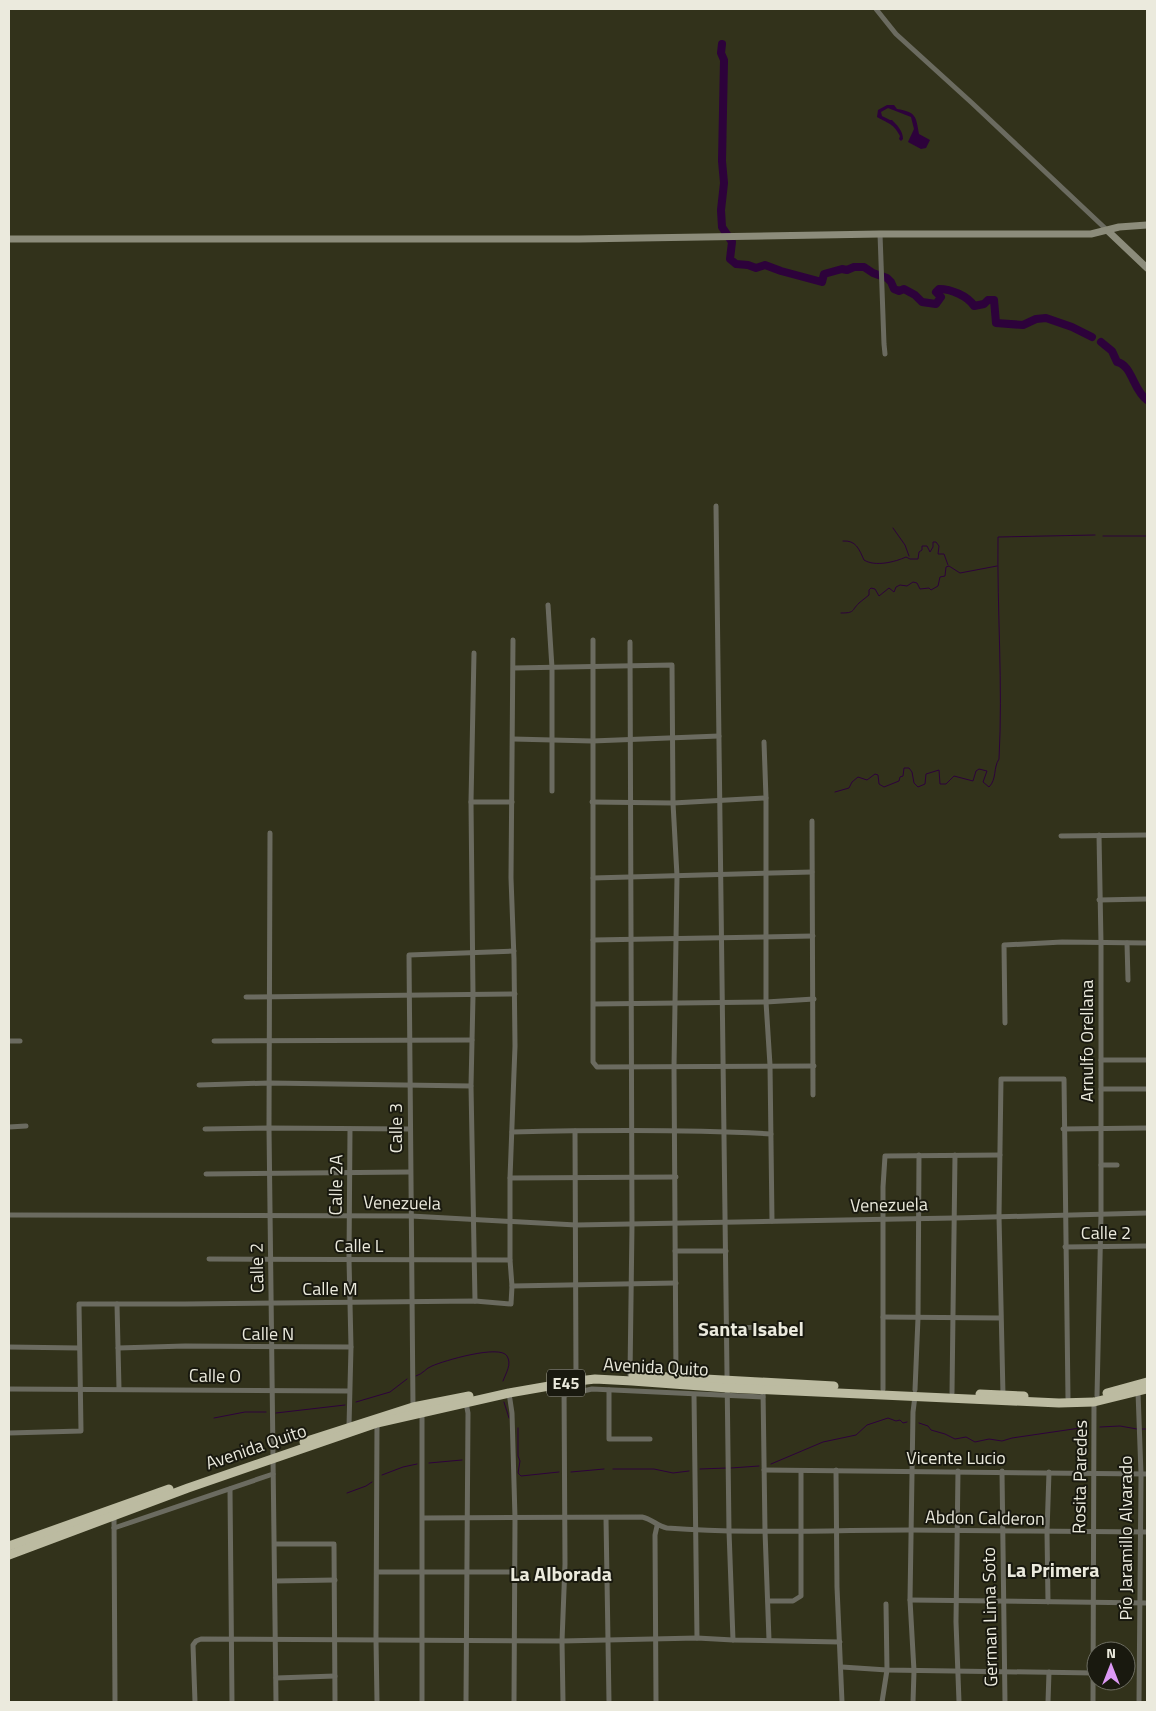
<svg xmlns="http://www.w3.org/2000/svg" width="1156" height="1711" viewBox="0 0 1156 1711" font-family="'Titillium Web',sans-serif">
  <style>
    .water { fill: #2d023b }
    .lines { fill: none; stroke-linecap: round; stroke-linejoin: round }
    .stream { stroke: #2d023b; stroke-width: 1 }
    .river { stroke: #2d023b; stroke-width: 8 }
    .street { stroke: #6b6b60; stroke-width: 5 }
    .secondary { stroke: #8c8c7b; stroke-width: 7 }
    .highway { stroke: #bcbba1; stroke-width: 9 }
    .labels { text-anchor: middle; stroke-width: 4; stroke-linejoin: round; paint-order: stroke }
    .shield { fill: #19190f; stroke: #acab9f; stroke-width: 1 }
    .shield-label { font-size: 16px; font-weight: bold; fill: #ebeadd }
    .street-label { font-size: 18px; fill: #ebeadd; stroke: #19190f }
    .quarter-label { font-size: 20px; font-weight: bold; fill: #ebeadd; stroke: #19190f }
  </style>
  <rect width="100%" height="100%" fill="#32321b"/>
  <path class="water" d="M887,105H894L897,109C916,112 916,116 919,134L930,140L926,148L921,149L908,142L914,129L911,117L888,108L881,112L882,116L890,120H892C897,125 903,131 903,139L901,141L899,139L900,136C893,123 889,124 877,117L878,110Z"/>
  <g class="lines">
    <g class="stream">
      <path d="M893,528L905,545L909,556"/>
      <path d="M1103,536H1147"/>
      <path d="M843,541C856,540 859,549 864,560C875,567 895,562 906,557L910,559H918L919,552L922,550V546H927L930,552L933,547V542H936L939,546L938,554H944L948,565"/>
      <path d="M841,613C855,613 851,611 859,603C862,600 866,598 869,595V590L871,588L875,589L879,596L889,588L894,592L896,587L900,585L907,586L913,582L917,583L920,589L929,588L931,590L938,586L940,577L945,576L946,567L949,566L960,573L997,566"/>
      <path d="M835,792L849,788L852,782L858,777L867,780L875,774L878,775L879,784L884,787L899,781L900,777L903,776L904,768H909L912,772L914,783L918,787L925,784L926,774L939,770L940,784H946L954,776L973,781L976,771L979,769L987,771L983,782L989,787C997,779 993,768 999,759C1003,685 997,611 998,537L1095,535"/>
      <path d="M416,1376C423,1374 426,1368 432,1366C443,1361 500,1344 507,1356C512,1364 506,1373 503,1381"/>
      <path d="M356,1402L390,1392L407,1379"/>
      <path d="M504,1402L509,1418"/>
      <path d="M276,1413L345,1405"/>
      <path d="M214,1418L245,1412H266"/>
      <path d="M919,1423L928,1426L931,1430L945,1434L955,1439L966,1437L975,1442L989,1439L1002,1441L1012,1438L1087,1427"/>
      <path d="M1100,1427L1120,1426L1137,1429"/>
      <path d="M518,1428V1456L520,1461L518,1473L521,1476L559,1472"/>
      <path d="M1141,1429H1147"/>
      <path d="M429,1463L462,1460"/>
      <path d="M771,1464L823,1442L856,1435L867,1425L888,1418L896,1421L900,1420L903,1423L907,1422"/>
      <path d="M731,1468L759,1466"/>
      <path d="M613,1469H654L673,1473L689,1471"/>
      <path d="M700,1469L727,1468"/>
      <path d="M571,1472L604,1469"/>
      <path d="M382,1475L403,1467L417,1464"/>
      <path d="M347,1493L366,1486L372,1482"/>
    </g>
    <g class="river">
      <path d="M722,44L721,53L724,60L722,161L724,183L721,210L722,227L732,242L730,259L736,264L748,265L756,268L765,265L781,271L822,282L824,274L842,269L847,270L854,267H864L873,273L887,278L891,282L894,289L899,291L904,289L915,295L922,302L936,304L941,297L936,292L939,289C951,289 968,296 974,306L984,304L988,300H994L996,323L1023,325L1036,319L1046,318L1072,327L1092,337"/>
      <path d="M1101,342L1112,351L1117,362C1132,365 1133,390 1147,400"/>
    </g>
    <g class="street">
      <path d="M876,9L896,34L972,103L1108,231"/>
      <path d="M880,234L884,344L885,354"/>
      <path d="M716,506L729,1531L733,1640"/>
      <path d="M548,605L552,668V791"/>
      <path d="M593,640V1062L597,1067L814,1066"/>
      <path d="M474,653L471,802L473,996L471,1086L475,1301"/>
      <path d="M514,668L672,665L673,803L677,876L674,1067L676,1377"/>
      <path d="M513,739L592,741L719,736"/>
      <path d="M764,742L766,798V1002L770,1065L772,1221"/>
      <path d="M471,802H512"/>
      <path d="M592,802L673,803L766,798"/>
      <path d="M812,821L813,1095"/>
      <path d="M270,833L269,1128L276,1702"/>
      <path d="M1061,836L1147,835"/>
      <path d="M593,878L812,872"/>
      <path d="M1099,900L1147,899"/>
      <path d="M593,940L813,936"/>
      <path d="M1127,943L1128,980"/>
      <path d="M246,997L515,994"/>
      <path d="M594,1004L766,1002L814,999"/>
      <path d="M1005,1023L1004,945L1062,942L1147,943"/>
      <path d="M9,1041H20"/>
      <path d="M214,1041L472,1040"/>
      <path d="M1101,1060H1147"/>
      <path d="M199,1085L269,1083L471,1086"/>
      <path d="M1101,1089H1147"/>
      <path d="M9,1127L26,1126"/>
      <path d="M205,1129L269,1128L410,1129"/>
      <path d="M1063,1129L1147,1128"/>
      <path d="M575,1131L576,1376"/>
      <path d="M512,1132C599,1130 685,1129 771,1134"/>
      <path d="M1101,1165H1117"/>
      <path d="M206,1174L410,1172"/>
      <path d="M510,1178L676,1177"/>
      <path d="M9,1215L411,1216L576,1225L954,1218L1147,1213"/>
      <path d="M1065,1247L1147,1246"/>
      <path d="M675,1251H726"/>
      <path d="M209,1259L510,1260"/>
      <path d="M512,1286L676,1283"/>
      <path d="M117,1304L119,1389"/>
      <path d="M883,1317L1000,1318"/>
      <path d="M727,1328L781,1327"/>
      <path d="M9,1347L79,1348"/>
      <path d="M118,1348L185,1346L351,1347"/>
      <path d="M630,1375L632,1225L630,642"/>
      <path d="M9,1389L349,1391"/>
      <path d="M763,1389L765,1531L769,1640"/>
      <path d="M883,1389V1187L885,1156L1000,1155"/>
      <path d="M609,1390V1439H650"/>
      <path d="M915,1390L918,1318L919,1155"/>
      <path d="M1138,1392L1141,1474L1139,1702"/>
      <path d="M509,1393L512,1413L515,1518L514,1702"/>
      <path d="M952,1393L955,1155"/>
      <path d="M565,1395L592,1389L763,1397"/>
      <path d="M694,1395L697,1638"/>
      <path d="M1003,1395L999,1216L1001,1079H1064L1068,1398"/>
      <path d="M1097,1396L1101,1214V943L1099,835"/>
      <path d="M466,1403L468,1413L466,1702"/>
      <path d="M413,1407L409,955L514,951"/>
      <path d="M377,1423L376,1639L377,1702"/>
      <path d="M349,1426L351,1347L349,1259L350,1129"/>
      <path d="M9,1433L81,1431L79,1304H185L475,1301L511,1304L512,1286L510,1260V1178L515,1046L514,959L511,878L513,640"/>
      <path d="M764,1470L1147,1474"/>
      <path d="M836,1470L837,1587L842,1702"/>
      <path d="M958,1471L956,1622L959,1702"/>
      <path d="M1002,1471L1005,1702"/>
      <path d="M230,1489L232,1702"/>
      <path d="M114,1516L115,1702"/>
      <path d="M423,1518L642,1517C652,1519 657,1526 667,1528C747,1534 828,1530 909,1530C988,1530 1068,1532 1147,1532"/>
      <path d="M606,1518L609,1702"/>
      <path d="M114,1528L273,1474"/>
      <path d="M275,1544H334L335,1702"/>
      <path d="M377,1572H513"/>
      <path d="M275,1581L335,1580"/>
      <path d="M910,1600L1147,1603"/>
      <path d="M768,1601H793L801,1596V1471"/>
      <path d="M1048,1602L1047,1532L1049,1472"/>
      <path d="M842,1667L887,1670L1094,1673"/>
      <path d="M276,1678L335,1676"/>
      <path d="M195,1702L193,1645L196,1641L201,1639L562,1641L697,1638L733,1640L840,1642"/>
      <path d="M422,1702V1413"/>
      <path d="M563,1702L562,1641L565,1564L564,1383"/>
      <path d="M656,1702L655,1535L657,1526"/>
      <path d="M882,1702L887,1670L886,1604"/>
      <path d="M913,1702L914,1671L910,1600L913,1412L915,1396"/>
      <path d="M1048,1702L1049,1672"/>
      <path d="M1093,1702L1094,1402"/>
    </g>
    <g class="secondary">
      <path d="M1108,231L1147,268"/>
      <path d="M9,239H579L880,234H1091L1119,227L1147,225"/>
    </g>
    <g class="highway">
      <path d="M633,1375L834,1386"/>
      <path d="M1107,1393L1147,1382"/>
      <path d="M980,1394L1024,1396"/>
      <path d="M304,1442L413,1407L469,1396"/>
      <path d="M9,1546L169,1489"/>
      <path d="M9,1555L188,1488L377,1423L509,1393L578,1381L595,1379L632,1381L728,1388L1059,1403L1094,1402L1147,1389"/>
    </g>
  </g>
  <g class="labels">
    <rect class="shield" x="547" y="1369.5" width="38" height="27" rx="4"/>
    <g class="shield-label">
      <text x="566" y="1389">E45</text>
    </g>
    <g class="street-label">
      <text transform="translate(1087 1041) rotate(-90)" y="6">Arnulfo Orellana</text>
      <text transform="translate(396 1128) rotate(-90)" y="6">Calle 3</text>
      <text transform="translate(336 1185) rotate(-89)" y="6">Calle 2A</text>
      <text transform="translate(402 1203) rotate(1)" y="6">Venezuela</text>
      <text transform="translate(889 1205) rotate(-1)" y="6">Venezuela</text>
      <text x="1106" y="1239">Calle 2</text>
      <text x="359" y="1252">Calle L</text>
      <text transform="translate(257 1268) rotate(-91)" y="6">Calle 2</text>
      <text x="330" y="1295">Calle M</text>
      <text x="268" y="1340">Calle N</text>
      <text transform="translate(656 1367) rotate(3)" y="6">Avenida Quito</text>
      <text transform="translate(215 1376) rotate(1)" y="6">Calle O</text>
      <text transform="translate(256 1447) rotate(-19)" y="6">Avenida Quito</text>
      <text x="956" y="1464">Vicente Lucio</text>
      <text transform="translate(1080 1477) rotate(-89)" y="6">Rosita Paredes</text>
      <text transform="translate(985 1518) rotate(1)" y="6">Abdon Calderon</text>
      <text transform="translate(1126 1538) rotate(-90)" y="6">Pío Jaramillo Alvarado</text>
      <text transform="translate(990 1617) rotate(-91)" y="6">German Lima Soto</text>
    </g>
    <g class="quarter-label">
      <text x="751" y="1336">Santa Isabel</text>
      <text x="1053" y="1577">La Primera</text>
      <text x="561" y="1581">La Alborada</text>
    </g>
  </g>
  <rect width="1156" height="1711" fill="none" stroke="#ebeadd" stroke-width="20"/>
  <g transform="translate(1111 1666)"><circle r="24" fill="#19190f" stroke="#6d6d61"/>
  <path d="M0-4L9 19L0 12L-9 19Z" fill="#dc99f5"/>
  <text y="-8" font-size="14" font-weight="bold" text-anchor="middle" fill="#ebeadd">N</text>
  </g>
</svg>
